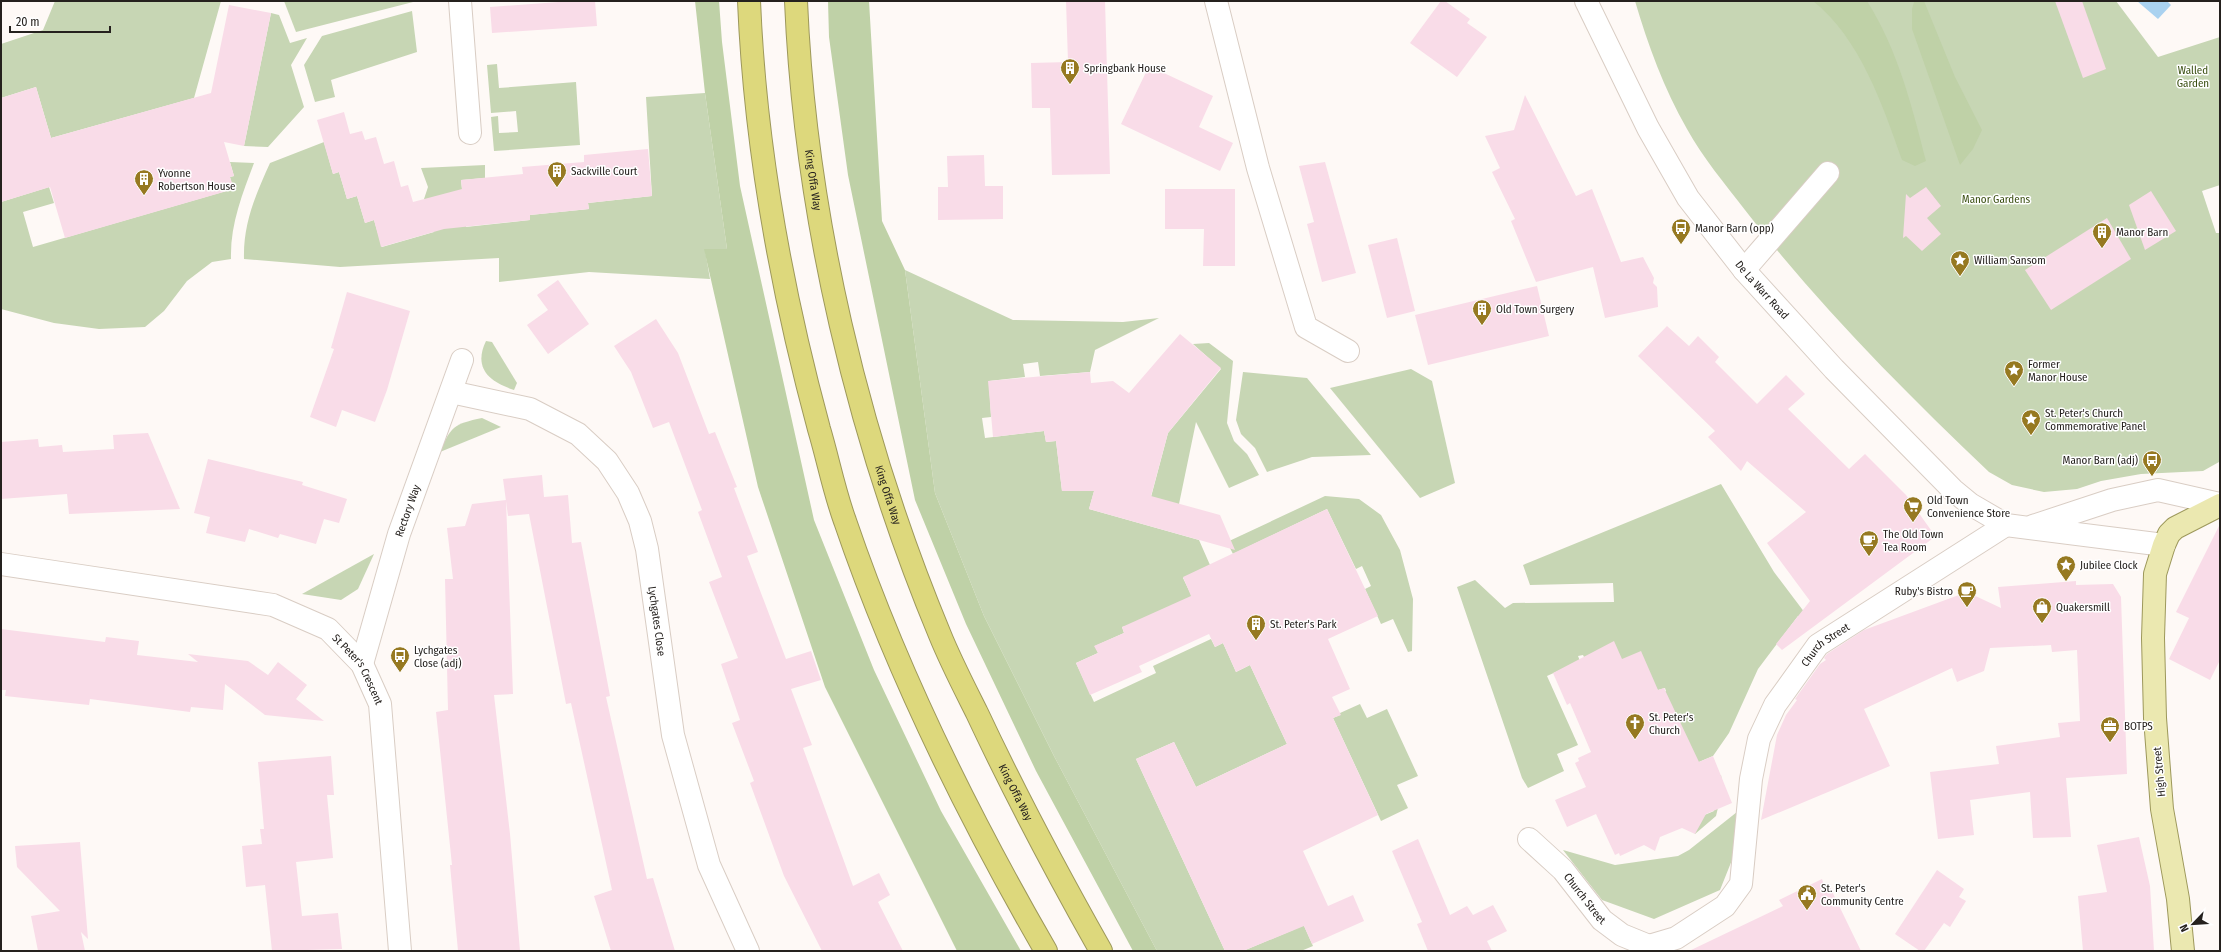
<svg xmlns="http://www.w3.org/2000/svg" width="2221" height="952" viewBox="0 0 2221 952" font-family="'Fira Sans Condensed',sans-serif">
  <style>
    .green { fill: #c7d6b4 }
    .forest { fill: #bfd1a7 }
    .water { fill: #aad2f0 }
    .building { fill: #f9dce8 }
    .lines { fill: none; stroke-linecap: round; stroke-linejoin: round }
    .minor-casing { stroke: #d9cdc4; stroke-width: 24 }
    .major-casing { stroke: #9d985b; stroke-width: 24 }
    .highway-casing { stroke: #9d985b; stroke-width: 24 }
    .minor { stroke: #fff; stroke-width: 22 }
    .major { stroke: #ebe8b0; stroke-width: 22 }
    .highway { stroke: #ddd87c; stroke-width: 22 }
    .labels { text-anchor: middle; stroke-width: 3; stroke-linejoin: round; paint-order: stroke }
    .poi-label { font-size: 11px; fill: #25211e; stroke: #fff; text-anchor: start }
    .park-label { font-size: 11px; fill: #394e10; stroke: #fff }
    .street-label { font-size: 11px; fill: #25211e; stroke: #fff }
  </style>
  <rect width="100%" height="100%" fill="#fef9f6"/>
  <g class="green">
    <path d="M55,1H221L194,98L51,138L36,87L1,98V44L43,30Z"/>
    <path d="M284,1H417L296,32Z"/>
    <path d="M1635,1H2116L2158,57L2220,37V185L2202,191L2216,233H2220V463L2219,462L2203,471L2141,474L2101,481L2077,489L2044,492L2012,485L1989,472C1903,390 1818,305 1745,210C1725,184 1703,158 1687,129C1664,89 1648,45 1635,1Z"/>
    <path d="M412,11L417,52L331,80L335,97L315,102L304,65L322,36Z"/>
    <path d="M271,13L279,15L290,43L307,38L291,65L304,107L268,147L244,146Z"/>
    <path d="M497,64L499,88L576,82L580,145L494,151L491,117L498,116L499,133L518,132L516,111L491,113L487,65Z"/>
    <path d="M705,93L727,249L705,250L710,279L589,272L499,282V258L340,267L244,259C243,223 256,194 270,163L324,142L333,174L339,172L347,199L357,196L365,223L374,220L382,247L434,232L424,199L428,187L421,168L485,165V178L461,180L466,227L530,220V215L589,209L588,203L652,196L646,97Z"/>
    <path d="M230,162L254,163C242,195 230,225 231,259L212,262L187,281L164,311L145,327L99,329L54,323L1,309V202L49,187L54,203L23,212L33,247L233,189L230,177L234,176Z"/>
    <path d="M905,270L1013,320L1123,322L1159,318L1095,350L1090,372L1040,376L1038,362L1023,364L1025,377L989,381L991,417L982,418L985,438L1044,431L1046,442L1056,441L1062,491H1084L1113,424L1089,509L1199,540L1210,565L1183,578L1197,607L1122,627L1124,633L1095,646L1098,653L1076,663L1094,702L1156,673L1153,666L1211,639L1215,647L1223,643L1236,672L1250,665L1287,744L1196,787L1174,742L1136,759L1225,951H1157L1054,756L984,616L935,493Z"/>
    <path d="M486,341L492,342L517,383L514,390C489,382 473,368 486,341Z"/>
    <path d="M1209,343L1233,361L1227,423L1234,441L1247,454L1259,475L1229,488L1196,422L1179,504L1146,516L1168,433L1221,369L1193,344Z"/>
    <path d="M1411,369L1432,381L1455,483L1420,498L1330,388Z"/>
    <path d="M1243,372L1307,378L1371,455L1312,457L1267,472L1255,448L1241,434L1236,420Z"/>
    <path d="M482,418L501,427L440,452C451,426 454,424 482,418Z"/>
    <path d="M1721,484L1774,572L1811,621L1798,616L1758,669L1729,733L1713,756L1694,764L1663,693L1666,691L1665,688L1658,690L1618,661L1585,659L1583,655L1578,656L1580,661L1547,676L1578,745L1557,754L1564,771L1528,788L1522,778L1457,587L1475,580L1505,608L1513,603L1614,602L1613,583L1530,585L1523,565Z"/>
    <path d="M1325,496L1359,499L1381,515L1400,550L1413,599L1412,651L1408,652L1393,619L1381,624L1365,589L1371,586L1362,566L1356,569L1327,509L1233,554L1227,542Z"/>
    <path d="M374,554L358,589L341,600L302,594Z"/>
    <path d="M1360,704L1367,718L1387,709L1418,776L1397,785L1408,808L1381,821L1333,718L1340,715V713Z"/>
    <path d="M1721,775L1723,787L1716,816L1695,834L1688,822L1714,811L1702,783Z"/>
    <path d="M1737,812L1732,860L1720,890L1654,919L1602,900L1563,850L1615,865L1678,856L1689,850Z"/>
    <path d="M1288,890L1313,946L1301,951H1243L1293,930Z"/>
  </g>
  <g class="forest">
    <path d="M695,1H719L722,42L740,186L814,520L874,670L941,811L1021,951H957L825,687L758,487L704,249H727L705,93Z"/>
    <path d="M828,1H869L882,221L905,270L935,493L984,616L1054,756L1157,951H1133L1036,771L966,624L915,500L848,175L829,37Z"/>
    <path d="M1813,1H1867C1898,50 1912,106 1926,161L1915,166L1902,160C1883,106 1860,38 1813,1Z"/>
    <path d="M1924,1L1955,77L1982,130L1973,149L1960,165L1912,29V9L1914,2Z"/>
  </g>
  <path class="water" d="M2137,1H2167L2171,5L2158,19Z"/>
  <g class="building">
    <path d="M572,1H595L597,26L492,33L490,7Z"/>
    <path d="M1066,1H1105L1110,174L1052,175L1050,108H1032L1031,63L1068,62Z"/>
    <path d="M1441,1H1445L1470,19L1467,23L1487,37L1457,77L1410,43Z"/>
    <path d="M2055,1H2082L2106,69L2083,78Z"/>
    <path d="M229,5L271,13L244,146L224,142L234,176L230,177L234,189L65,238L50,187L1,202V98L36,87L51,138L211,93Z"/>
    <path d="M1149,66L1213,96L1199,127L1233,143L1220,171L1121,124Z"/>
    <path d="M1525,95L1576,196L1592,189L1621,262L1643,257L1654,278L1653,283L1657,287L1658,307L1605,318L1593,267L1536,282L1511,221L1515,219L1492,172L1500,168L1485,136L1514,130Z"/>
    <path d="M344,112L350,134L362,131L365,140L376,137L384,164L394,161L401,187L408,185L413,202L462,189L461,180L523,174L522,167L584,162V155L648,149L652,196L588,203L589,209L530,215V220L444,229L381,247L374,220L365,223L357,196L347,199L339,172L333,174L317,120Z"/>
    <path d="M984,155L985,186H1003V219L938,220V187H948L947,156Z"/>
    <path d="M1325,162L1356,273L1322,282L1307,224L1314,222L1299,166Z"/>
    <path d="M1926,187L1941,206L1927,218L1941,234L1922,251L1906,236L1903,238L1906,194L1910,198Z"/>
    <path d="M1165,189H1235V266H1203L1204,229H1165Z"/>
    <path d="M2151,191L2176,231L2145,250L2129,205Z"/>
    <path d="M2107,218L2131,259L2051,310L2025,270Z"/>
    <path d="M1397,238L1415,311L1387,318L1368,245Z"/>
    <path d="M558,280L589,324L548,354L527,325L548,310L537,295Z"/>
    <path d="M1537,286L1549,336L1428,365L1415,315Z"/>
    <path d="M347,292L410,311L387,390L375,422L342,410L336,427L310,417L334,349L331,348Z"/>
    <path d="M656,319L678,353L709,434L715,432L737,487L734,488L758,552L747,556L786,659L811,651L821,680L791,689L812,745L803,748L853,886L879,873L890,895L878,902L903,951H822L784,876L750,783L754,781L732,723L740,720L721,664L738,658L709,582L722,577L698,512L702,510L669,422L653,428L631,372L614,346Z"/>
    <path d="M1667,326L1689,346L1698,336L1719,357L1715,362L1757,404L1786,375L1805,394L1788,409L1849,469L1865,454L1906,495L1933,533L1931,536L1932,539L1782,650L1776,644L1810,601L1767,543L1806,512L1747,461L1741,471L1708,437L1715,431L1638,356Z"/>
    <path d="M1180,334L1221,368L1168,433L1151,496L1220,515L1235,550L1089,509L1094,491H1062L1056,441L1046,442L1044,431L993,437L988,381L1090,372L1091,383L1113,381L1129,393Z"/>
    <path d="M148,433L180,509L69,514L67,494L1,499V442L38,439L39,447L62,445L63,452L114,449L113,435Z"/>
    <path d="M208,459L303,482L302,485L347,499L339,523L324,519L316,544L280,534L278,538L249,529L245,542L206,533L210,517L194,513Z"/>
    <path d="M542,475L544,497L568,495L572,543L581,542L610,696L606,697L647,879L653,878L675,951H611L594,896L612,890L571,703L566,704L529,514L508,516L503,479Z"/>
    <path d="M506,500L513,694L494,695L510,834L520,951H458L450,865H452L436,712L448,710L445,579H453L447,528L465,526L472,504Z"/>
    <path d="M1327,509L1378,616L1328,639L1350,689L1332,697L1341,715L1333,718L1378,815L1303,851L1328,906L1353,895L1364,921L1312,944L1304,926L1243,951H1225L1136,759L1174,742L1196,787L1287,744L1250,665L1236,672L1223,643L1215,647L1209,634L1139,666L1142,672L1090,695L1076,663L1098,653L1094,646L1124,633L1122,627L1191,596L1183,577Z"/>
    <path d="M2220,524V660L2210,680L2169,659L2189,618L2176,612Z"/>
    <path d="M2076,581V585L2113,584L2121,597L2127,774L2066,778L2071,837L2033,838L2030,792L1970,800L1974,835L1938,839L1930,772L1999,764L1996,746L2060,737L2058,723L2080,721L2077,650L2052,652L2051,645L1990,648L1984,671L1957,682L1952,668L1864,709L1890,766L1761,820L1777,735L1786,715L1797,700L1795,699L1820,664L1826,660L1824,658L1827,654L1864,630L1967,592L2001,608L1998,587Z"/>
    <path d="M1,629L105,642L106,637L139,641L137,655L198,662L188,654L248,661L268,675L278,662L307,685L296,699L324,721L265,715L225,684L223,710L191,707L190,712L90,699L89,705L5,696L6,690H1Z"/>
    <path d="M1614,641L1622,659L1641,651L1658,690L1664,688L1699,762L1713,756L1732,803L1706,814L1695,834L1682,828L1660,837L1655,851L1644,845L1620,856L1619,853L1615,855L1596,814L1567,827L1555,800L1586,787L1575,763L1579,761L1578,758L1591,752L1570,703L1567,705L1553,673Z"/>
    <path d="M331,756L334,795H327L333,858L296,862L302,916L338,913L342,949L272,951L265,885L246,887L242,846L262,844L260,829H264L258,762Z"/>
    <path d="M2139,837L2150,886L2154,951H2083L2078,896L2107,892L2097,845Z"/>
    <path d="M1418,839L1450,915L1467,906L1473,915L1493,905L1507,931L1487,941L1492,951H1428L1417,924L1422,922L1392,851Z"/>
    <path d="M80,842L88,939L81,932L85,951H38L31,916L60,911L17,867L15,846Z"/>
    <path d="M1937,870L1964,889L1959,897L1966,901L1950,927L1944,923L1924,951H1920L1895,934Z"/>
    <path d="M1822,879L1824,885L1828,883L1861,951H1689L1783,906L1779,900Z"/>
  </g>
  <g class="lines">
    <defs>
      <g id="minor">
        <path d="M460,1L470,133"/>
        <path d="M1216,1L1258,168L1306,327L1348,351"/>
        <path id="s1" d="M1586,1L1648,128L1688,198L1744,270L1834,369L1953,490L1970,504L2006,525L2164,545"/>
        <path d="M1744,270L1828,173"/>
        <path id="s2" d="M451,392L530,409L578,434L607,461L628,493L640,521L647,549L673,735L709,865L748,951"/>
        <path d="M2033,526L2112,500L2158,490L2220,504"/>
        <path id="s3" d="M1,564L273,605L328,629L362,664L380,704L400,951"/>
        <path id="s4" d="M362,664L399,534L462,360"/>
        <path id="s5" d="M1529,839L1563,870L1602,920L1622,935L1649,946"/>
        <path id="s6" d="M1646,951L1649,946L1676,938L1725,906L1741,884L1751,779L1759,739L1775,705L1818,645L2006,525"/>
      </g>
      <path id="major" d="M2183,951L2178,899L2162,809L2155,718L2153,638L2155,574L2164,545L2169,534L2175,528L2220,505"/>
      <g id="highway">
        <path d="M749,1C755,146 781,289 819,429C828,459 834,491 845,521C895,668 968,816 1046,951"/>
        <path id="s7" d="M796,1C805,215 858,438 940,635C951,662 964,687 977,713C1015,794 1057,873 1101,951"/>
      </g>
    </defs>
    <use href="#minor" class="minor-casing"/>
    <use href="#major" class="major-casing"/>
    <use href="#highway" class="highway-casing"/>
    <use href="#minor" class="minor"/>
    <use href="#major" class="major"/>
    <use href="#highway" class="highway"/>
  </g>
  <defs>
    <symbol id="building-pin" viewBox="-11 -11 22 30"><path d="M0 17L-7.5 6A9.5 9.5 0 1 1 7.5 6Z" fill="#967921" stroke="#fff"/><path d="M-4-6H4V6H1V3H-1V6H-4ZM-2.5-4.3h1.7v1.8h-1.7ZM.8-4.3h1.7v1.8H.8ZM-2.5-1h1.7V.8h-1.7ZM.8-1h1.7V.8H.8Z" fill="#fff"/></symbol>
    <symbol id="bus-pin" viewBox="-11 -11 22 30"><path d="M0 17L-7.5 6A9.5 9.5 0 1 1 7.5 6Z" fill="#967921" stroke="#fff"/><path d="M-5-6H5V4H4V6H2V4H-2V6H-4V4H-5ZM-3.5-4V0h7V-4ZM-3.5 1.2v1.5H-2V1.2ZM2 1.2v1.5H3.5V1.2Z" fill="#fff"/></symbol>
    <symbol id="sight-pin" viewBox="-11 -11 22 30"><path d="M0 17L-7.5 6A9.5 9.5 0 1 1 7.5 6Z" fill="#967921" stroke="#fff"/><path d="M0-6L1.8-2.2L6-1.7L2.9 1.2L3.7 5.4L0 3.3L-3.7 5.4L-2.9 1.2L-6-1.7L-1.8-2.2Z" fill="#fff"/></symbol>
    <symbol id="supermarket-pin" viewBox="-11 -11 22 30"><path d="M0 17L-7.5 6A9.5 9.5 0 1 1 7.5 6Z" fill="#967921" stroke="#fff"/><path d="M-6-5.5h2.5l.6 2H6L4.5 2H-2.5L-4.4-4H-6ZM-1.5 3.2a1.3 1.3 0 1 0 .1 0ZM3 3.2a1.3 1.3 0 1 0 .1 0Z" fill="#fff"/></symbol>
    <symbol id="cafe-pin" viewBox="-11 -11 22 30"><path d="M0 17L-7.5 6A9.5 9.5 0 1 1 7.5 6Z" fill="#967921" stroke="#fff"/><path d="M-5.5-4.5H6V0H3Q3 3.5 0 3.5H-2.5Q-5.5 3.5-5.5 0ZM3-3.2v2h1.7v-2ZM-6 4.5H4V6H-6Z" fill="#fff"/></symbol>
    <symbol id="shop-pin" viewBox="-11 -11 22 30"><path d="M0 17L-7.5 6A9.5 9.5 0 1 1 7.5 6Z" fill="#967921" stroke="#fff"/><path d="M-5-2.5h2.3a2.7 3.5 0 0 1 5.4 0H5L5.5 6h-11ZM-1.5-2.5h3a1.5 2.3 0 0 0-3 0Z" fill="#fff"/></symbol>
    <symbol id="church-pin" viewBox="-11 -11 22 30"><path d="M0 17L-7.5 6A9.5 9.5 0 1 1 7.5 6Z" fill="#967921" stroke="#fff"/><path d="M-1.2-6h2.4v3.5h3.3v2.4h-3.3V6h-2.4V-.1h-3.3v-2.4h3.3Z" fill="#fff"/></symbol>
    <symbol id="office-pin" viewBox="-11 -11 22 30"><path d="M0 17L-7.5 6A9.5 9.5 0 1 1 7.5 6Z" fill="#967921" stroke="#fff"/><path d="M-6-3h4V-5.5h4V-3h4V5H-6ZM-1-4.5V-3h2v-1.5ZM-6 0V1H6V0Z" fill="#fff"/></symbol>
    <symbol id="civic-pin" viewBox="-11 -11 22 30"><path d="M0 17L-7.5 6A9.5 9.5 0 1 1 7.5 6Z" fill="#967921" stroke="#fff"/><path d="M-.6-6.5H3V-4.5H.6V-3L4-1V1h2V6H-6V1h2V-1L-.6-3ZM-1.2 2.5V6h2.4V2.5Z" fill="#fff"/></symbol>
  </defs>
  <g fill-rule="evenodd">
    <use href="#building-pin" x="1059" y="57" width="22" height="30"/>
    <use href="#building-pin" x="546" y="160" width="22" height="30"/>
    <use href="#building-pin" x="133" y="168" width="22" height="30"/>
    <use href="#bus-pin" x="1670" y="217" width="22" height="30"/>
    <use href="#building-pin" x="2091" y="221" width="22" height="30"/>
    <use href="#sight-pin" x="1949" y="249" width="22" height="30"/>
    <use href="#building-pin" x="1471" y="298" width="22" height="30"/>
    <use href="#sight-pin" x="2003" y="359" width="22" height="30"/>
    <use href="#sight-pin" x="2020" y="408" width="22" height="30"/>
    <use href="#bus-pin" x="2141" y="449" width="22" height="30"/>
    <use href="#supermarket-pin" x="1902" y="495" width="22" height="30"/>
    <use href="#cafe-pin" x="1858" y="529" width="22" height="30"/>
    <use href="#sight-pin" x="2055" y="554" width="22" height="30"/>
    <use href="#cafe-pin" x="1956" y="580" width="22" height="30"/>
    <use href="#shop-pin" x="2031" y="596" width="22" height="30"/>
    <use href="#building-pin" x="1245" y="613" width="22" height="30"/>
    <use href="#bus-pin" x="389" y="645" width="22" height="30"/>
    <use href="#church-pin" x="1624" y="712" width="22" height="30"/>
    <use href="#office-pin" x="2099" y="715" width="22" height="30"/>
    <use href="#civic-pin" x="1796" y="883" width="22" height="30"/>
  </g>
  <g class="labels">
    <g class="poi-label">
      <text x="1084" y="72">Springbank House</text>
      <text x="571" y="175">Sackville Court</text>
      <text x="158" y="177">Yvonne<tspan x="158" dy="13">Robertson House</tspan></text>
      <text x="1695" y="232">Manor Barn (opp)</text>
      <text x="2116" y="236">Manor Barn</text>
      <text x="1974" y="264">William Sansom</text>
      <text x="1496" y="313">Old Town Surgery</text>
      <text x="2028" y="368">Former<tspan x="2028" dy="13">Manor House</tspan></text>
      <text x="2045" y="417">St. Peter's Church<tspan x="2045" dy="13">Commemorative Panel</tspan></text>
      <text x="2138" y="464" text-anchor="end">Manor Barn (adj)</text>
      <text x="1927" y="504">Old Town<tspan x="1927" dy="13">Convenience Store</tspan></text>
      <text x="1883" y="538">The Old Town<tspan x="1883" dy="13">Tea Room</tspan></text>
      <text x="2080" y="569">Jubilee Clock</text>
      <text x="1953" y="595" text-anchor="end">Ruby's Bistro</text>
      <text x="2056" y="611">Quakersmill</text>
      <text x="1270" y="628">St. Peter's Park</text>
      <text x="414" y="654">Lychgates<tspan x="414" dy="13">Close (adj)</tspan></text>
      <text x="1649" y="721">St. Peter's<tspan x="1649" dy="13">Church</tspan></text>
      <text x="2124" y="730">BOTPS</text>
      <text x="1821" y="892">St. Peter's<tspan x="1821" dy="13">Community Centre</tspan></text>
    </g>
    <g class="park-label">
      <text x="2193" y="74">Walled<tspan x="2193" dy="13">Garden</tspan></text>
      <text x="1996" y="203">Manor Gardens</text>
    </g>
    <g class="street-label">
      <text dy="4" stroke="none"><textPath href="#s7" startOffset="180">King Offa Way</textPath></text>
      <text dy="4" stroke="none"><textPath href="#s1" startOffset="340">De La Warr Road</textPath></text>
      <text dy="4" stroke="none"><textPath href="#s7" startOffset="504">King Offa Way</textPath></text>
      <text dy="4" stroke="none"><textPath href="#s4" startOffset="160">Rectory Way</textPath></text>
      <text dy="4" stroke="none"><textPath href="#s2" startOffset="345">Lychgates Close</textPath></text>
      <text dy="4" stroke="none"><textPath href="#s6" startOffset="383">Church Street</textPath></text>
      <text dy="4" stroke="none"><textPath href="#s3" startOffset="386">St Peter's Crescent</textPath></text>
      <text transform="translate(2159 772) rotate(-95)" y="4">High Street</text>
      <text dy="4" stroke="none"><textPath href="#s7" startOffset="828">King Offa Way</textPath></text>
      <text dy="4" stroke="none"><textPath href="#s5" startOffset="82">Church Street</textPath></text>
    </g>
  </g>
  <rect width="2221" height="952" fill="none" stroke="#25211e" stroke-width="4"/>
  <g transform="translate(2193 924) rotate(245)" stroke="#ffffff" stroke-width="3" paint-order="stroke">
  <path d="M0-3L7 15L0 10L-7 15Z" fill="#25211e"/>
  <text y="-6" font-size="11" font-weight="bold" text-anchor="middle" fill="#25211e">N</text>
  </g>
  <path d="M10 26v6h100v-6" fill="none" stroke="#25211e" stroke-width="2"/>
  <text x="16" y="26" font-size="12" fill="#25211e" stroke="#ffffff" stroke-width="3" paint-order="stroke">20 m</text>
</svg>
